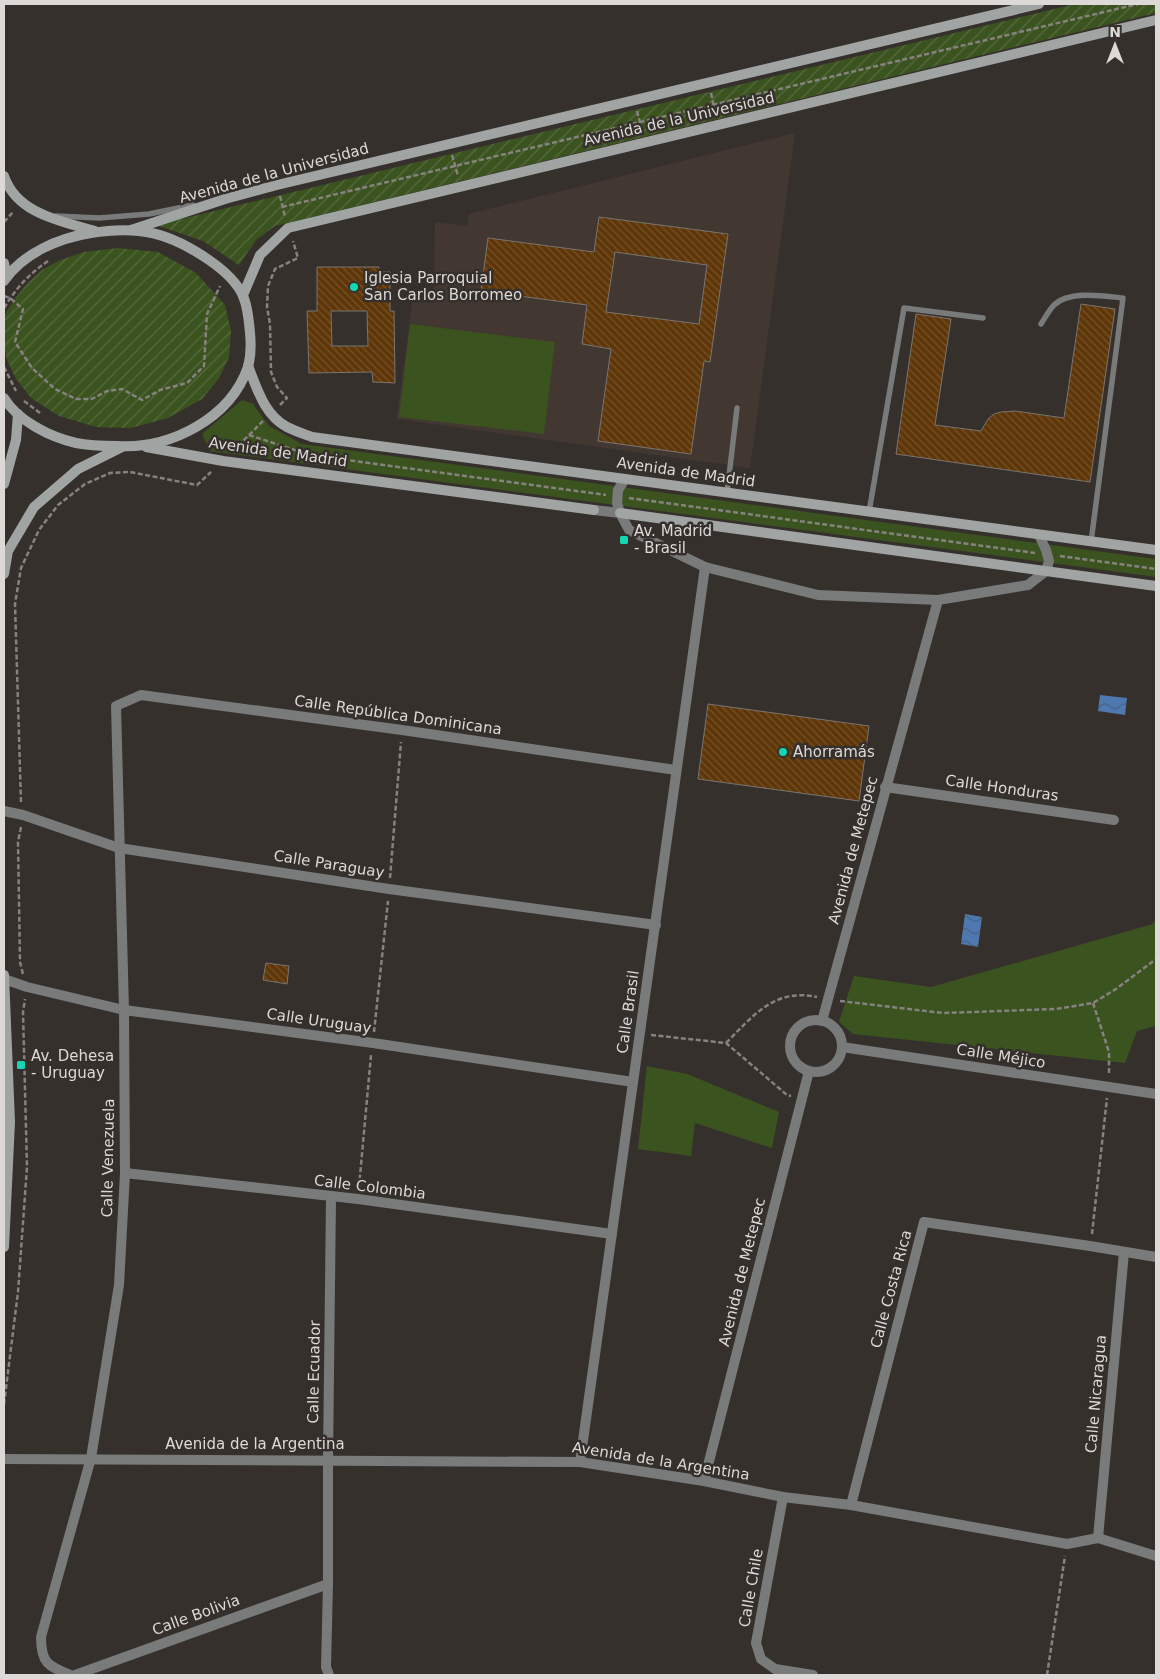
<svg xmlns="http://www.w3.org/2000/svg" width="1160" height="1679" viewBox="0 0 1160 1679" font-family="'DejaVu Sans',sans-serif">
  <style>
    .built { fill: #433731 }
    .park { fill: #3b531f }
    .garden { fill: url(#garden-furrows) }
    .water { fill: url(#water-waves) }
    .building { fill: url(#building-back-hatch); stroke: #7a7570; fill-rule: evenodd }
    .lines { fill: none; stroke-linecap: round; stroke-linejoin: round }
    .path { stroke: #87827f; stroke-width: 2.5; stroke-dasharray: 5 2.5; stroke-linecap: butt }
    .lane { stroke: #787b7a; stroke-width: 5.5 }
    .street { stroke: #787b7a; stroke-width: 10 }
    .secondary { stroke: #a0a5a3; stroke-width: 10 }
    .poi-dot { fill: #16d5b3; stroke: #36302d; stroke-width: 2 }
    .labels { text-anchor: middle; stroke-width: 5; stroke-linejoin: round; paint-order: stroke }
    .street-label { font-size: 15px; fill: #ddd9d7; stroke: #36302d }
    .poi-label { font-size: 15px; fill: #ddd9d7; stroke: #36302d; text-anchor: start }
  </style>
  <defs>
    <pattern id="garden-furrows" width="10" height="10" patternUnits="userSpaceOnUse" patternTransform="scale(1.25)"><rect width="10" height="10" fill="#3b531f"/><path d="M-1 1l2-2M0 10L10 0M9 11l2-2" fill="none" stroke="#576b3f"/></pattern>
    <pattern id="water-waves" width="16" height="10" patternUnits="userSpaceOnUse" patternTransform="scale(1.25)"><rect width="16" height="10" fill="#4e78b0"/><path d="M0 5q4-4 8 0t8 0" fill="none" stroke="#496283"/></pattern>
    <pattern id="building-back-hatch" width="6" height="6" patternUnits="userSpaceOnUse" patternTransform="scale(1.25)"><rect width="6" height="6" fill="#5e3608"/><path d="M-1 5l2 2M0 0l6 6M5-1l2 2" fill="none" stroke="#75522b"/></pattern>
  </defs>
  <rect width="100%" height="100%" fill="#36302d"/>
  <path class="built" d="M795,133L750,468L397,419L412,302L434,303L435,222L467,226L469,214Z"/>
  <g class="park">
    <path d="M410,324L555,342L544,434L399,417Z"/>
    <path d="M242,400L253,404L269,426L302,444L1156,559V577L210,451L202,434Z"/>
    <path d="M1156,919V1026L1137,1031L1125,1063L853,1034L839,1022L854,976L931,987L1153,924Z"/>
    <path d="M647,1066L687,1074L779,1112L772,1148L695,1123L691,1156L638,1149Z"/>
  </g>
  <g class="garden">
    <path d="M1075,4H1156V13L275,226L256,240L239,265L203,241L156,225Z"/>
    <path d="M118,248L158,252L196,273L225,305L231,331L229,357L219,378L202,399L168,418L131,428L96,427L59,416L31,398L16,379L7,360L4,347L5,314L16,297L28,283L42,270L58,261L84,252Z"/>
  </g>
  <g class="water">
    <path d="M1100,695L1127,698L1125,715L1098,711Z"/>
    <path d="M965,914L982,917L978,947L961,944Z"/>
  </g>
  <g class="building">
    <path d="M599,217L728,234L710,362L704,361L691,454L598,441L611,349L582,344L587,305L481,291L488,238L594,252ZM615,252L707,265L699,324L606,312Z"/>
    <path d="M317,267H379V272H390V311H394L395,383L373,382L372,372L309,373L307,311H317ZM331,311H367L368,346H332Z"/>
    <path d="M1081,304L1115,309L1090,482L896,454L916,314L951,319L935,425L981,431L988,419L994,414L1001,412L1015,411L1064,418Z"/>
    <path d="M708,704L869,726L859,801L698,779Z"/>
    <path d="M266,963L289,966L287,984L263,980Z"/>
  </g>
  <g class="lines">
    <g class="path">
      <path d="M711,93L715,112"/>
      <path d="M637,111L642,130"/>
      <path d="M452,155L458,176"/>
      <path d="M280,196L285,217"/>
      <path d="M282,207L1138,4"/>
      <path d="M4,222L14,211"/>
      <path d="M4,296L10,298L23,309L15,342L32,368L55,389L76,399H92L107,391L122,389L142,400L160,390L187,383L204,366L207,314L220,286"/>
      <path d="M4,308C17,287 28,275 48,261"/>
      <path d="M4,367L16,391"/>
      <path d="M24,401L40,413"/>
      <path d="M280,405L287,398L277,387L271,372L270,324L267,307L268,286L275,269L298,258L293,241"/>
      <path d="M249,435L310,455L606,495"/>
      <path d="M233,451L263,421"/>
      <path d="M629,498L1035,553"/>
      <path d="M1060,556L1156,569"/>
      <path d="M21,802L15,604L21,568L39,530L58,505L85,484L110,473L130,472L197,485L211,472"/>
      <path d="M21,827L18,842L20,962L23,974"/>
      <path d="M390,878L401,742"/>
      <path d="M840,1001L943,1013L1056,1009L1093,1003L1116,989L1156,959"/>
      <path d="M1093,1003L1109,1052V1075"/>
      <path d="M374,1032L388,901"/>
      <path d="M651,1035L726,1043L787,1095L791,1096"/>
      <path d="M726,1043C753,1016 774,988 817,997"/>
      <path d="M359,1187L371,1055"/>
      <path d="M1092,1234L1107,1098"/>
      <path d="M4,1404L18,1292L27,1167L23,1012L25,999"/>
      <path d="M1047,1675L1065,1556"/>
    </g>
    <g class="lane">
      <path d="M56,216L99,218L149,214L193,205"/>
      <path d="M1041,324C1045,318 1049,310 1054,305C1069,290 1105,296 1123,298L1091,542"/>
      <path d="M727,493L737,408"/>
      <path d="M869,512L904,308L983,318"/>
    </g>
    <g class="street">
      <path d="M625,479L618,490L617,503L620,513L629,530L705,567L818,595L938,600L1028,585L1046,571L1049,561L1046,550L1039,535"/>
      <path d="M594,510L620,513"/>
      <path d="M885,787L1114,820"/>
      <path d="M4,811L23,815L119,848L389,889L656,925"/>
      <path d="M4,979L27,987L124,1010L373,1043L633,1082"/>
      <circle cx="816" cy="1046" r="26"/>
      <path d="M822,1021L938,600"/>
      <path d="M842,1047L1156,1094"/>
      <path d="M125,1173L358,1199L612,1234"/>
      <path d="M4,1459L580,1462L704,1481L783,1497L851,1505L1067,1544L1098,1538L1156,1556"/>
      <path d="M580,1462L705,567"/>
      <path d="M704,1481L809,1071"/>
      <path d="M783,1497L756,1643L761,1659L775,1669L813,1675"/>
      <path d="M851,1505L924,1222L1090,1246L1156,1257"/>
      <path d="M1098,1538L1124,1252"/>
      <path d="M70,1675C48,1666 41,1663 41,1637L91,1458L119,1285L125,1173L124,1010L116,706L141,695L402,730L676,770"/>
      <path d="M75,1675L328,1584"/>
      <path d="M329,1675L326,1667L328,1584V1460L331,1197"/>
    </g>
    <g class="secondary">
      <path d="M4,176C17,214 61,221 95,231"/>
      <path d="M131,230L225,199L277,185L1039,4"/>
      <path d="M4,263L7,276"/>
      <path d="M4,281C23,253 59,238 91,233C139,225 170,233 209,260C222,269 237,282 243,296C248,307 249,321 250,333C251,343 251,356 248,367C230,419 170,449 118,446C104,446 90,446 76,443C50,437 18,421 4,398"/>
      <path d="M243,295L260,255L288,228L1156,20"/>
      <path d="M248,366C257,388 264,415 287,427C295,431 304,434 312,437L1156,550"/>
      <path d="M146,447L223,461L594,510"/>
      <path d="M4,484L16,440L18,414"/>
      <path d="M620,513L1156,586"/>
      <path d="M4,574L8,551L34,507L78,469L122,447"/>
      <path d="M4,975L10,1122L4,1247"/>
    </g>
  </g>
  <g class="poi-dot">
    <circle cx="354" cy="287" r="5"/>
    <rect x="619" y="535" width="10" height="10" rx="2.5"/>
    <circle cx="783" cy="752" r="5"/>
    <rect x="16" y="1060" width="10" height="10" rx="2.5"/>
  </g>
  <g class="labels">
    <g class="street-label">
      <text transform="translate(679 119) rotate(-13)" y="5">Avenida de la Universidad</text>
      <text transform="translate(274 173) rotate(-15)" y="5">Avenida de la Universidad</text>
      <text transform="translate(278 452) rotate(8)" y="5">Avenida de Madrid</text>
      <text transform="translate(686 472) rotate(8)" y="5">Avenida de Madrid</text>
      <text transform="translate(398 715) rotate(8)" y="5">Calle República Dominicana</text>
      <text transform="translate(1002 788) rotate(8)" y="5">Calle Honduras</text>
      <text transform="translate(853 850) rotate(-75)" y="5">Avenida de Metepec</text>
      <text transform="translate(329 864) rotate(9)" y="5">Calle Paraguay</text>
      <text transform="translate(628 1012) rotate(-82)" y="5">Calle Brasil</text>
      <text transform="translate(319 1021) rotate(8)" y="5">Calle Uruguay</text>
      <text transform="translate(1001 1056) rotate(9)" y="5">Calle Méjico</text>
      <text transform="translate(108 1158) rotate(-89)" y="5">Calle Venezuela</text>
      <text transform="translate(370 1187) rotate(7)" y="5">Calle Colombia</text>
      <text transform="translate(742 1272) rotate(-76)" y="5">Avenida de Metepec</text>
      <text transform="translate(891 1289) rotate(-75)" y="5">Calle Costa Rica</text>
      <text transform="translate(314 1372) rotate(-89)" y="5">Calle Ecuador</text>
      <text transform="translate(1096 1394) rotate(-85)" y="5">Calle Nicaragua</text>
      <text x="255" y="1449">Avenida de la Argentina</text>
      <text transform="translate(661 1461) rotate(9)" y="5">Avenida de la Argentina</text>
      <text transform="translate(751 1588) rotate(-80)" y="5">Calle Chile</text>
      <text transform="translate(196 1615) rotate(-20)" y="5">Calle Bolivia</text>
    </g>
    <g class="poi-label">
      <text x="364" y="283">Iglesia Parroquial<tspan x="364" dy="17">San Carlos Borromeo</tspan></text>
      <text x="634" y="536">Av. Madrid<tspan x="634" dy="17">- Brasil</tspan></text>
      <text x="793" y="757">Ahorramás</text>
      <text x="31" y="1061">Av. Dehesa<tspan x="31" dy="17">- Uruguay</tspan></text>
    </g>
  </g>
  <rect width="1160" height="1679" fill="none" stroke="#ddd9d7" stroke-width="10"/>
  <g transform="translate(1115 45)" stroke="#36302d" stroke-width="4" paint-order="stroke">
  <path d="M0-4L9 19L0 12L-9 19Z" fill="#ddd9d7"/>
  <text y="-8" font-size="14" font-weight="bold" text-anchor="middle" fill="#ddd9d7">N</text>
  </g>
</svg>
